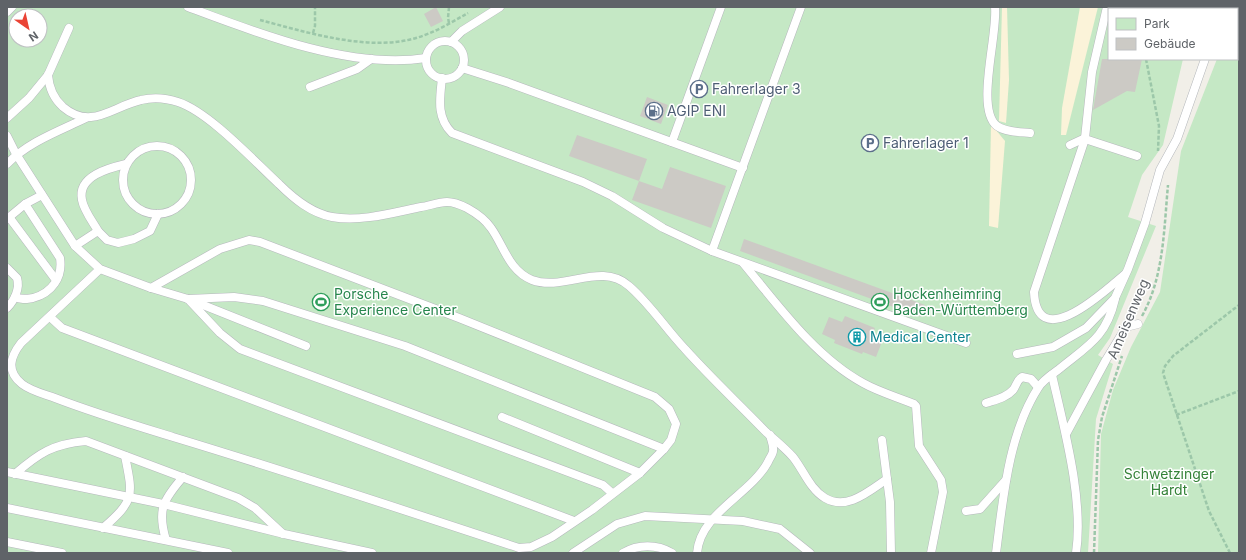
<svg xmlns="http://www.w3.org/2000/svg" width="1246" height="560" viewBox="0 0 1246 560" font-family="Inter,sans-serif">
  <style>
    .green { fill: #c5e8c5; fill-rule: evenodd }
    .sand { fill: #fbf3d9 }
    .building { fill: #cccac5 }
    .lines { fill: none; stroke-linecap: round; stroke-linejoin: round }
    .lane-casing { stroke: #b5b8bc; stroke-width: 9 }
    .path { stroke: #9cc7a9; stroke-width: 2.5; stroke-dasharray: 4 2; stroke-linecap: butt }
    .lane { stroke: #fff; stroke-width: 8 }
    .labels { text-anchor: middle; stroke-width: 3; stroke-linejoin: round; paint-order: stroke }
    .service-label { font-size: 14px; fill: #4e5e75; stroke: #fff; text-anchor: start }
    .leisure-label { font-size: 14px; fill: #27864d; stroke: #fff; text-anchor: start }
    .street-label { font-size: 14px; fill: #5f6368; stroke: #fff }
    .culture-label { font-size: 14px; fill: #0d838f; stroke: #fff; text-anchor: start }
    .park-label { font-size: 14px; fill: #348238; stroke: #fff }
  </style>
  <rect width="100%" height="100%" fill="#f1efe8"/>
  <g class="green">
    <path d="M7,7H1217V9H1109V59H1183L1163,145L1142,175L1128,217L1156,226L1110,338L1098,355L1113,364L1096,419L1088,553H7ZM16,16H40V40H16Z"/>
    <path d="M1236,7H1239V553H1098L1101,434L1113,390L1131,347L1160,292L1181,151L1217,59H1237Z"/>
  </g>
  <g class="sand">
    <path d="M1002,7H1007L1009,80L1006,123L999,121Z"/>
    <path d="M1080,7H1098L1066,135H1061L1062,108Z"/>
    <path d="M991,124L1005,141L998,228L989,226Z"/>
  </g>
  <g class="building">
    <path d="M436,7L443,21L431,27L424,14Z"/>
    <path d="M1102,59H1142L1135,92L1127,91L1093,110Z"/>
    <path d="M647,97L668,105L661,124L640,116Z"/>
    <path d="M577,135L647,159L639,181L569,156Z"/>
    <path d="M670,167L726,186L711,228L632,200L639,181L662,189Z"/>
    <path d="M744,239L925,305L921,317L740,251Z"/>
    <path d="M845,316L875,328L872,335L883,339L876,357L863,352L862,354L834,343L835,340L822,334L829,317L842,322Z"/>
  </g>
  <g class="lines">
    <defs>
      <g id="lane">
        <path d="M188,7C257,33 351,70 426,58"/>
        <path d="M801,7L712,251L966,343"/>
        <path d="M995,7C998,35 975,109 997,126C1005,132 1020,132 1030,133"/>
        <path d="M1107,7L1092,72L1085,138V139L1137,156"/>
        <path d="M1222,9L1223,7"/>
        <path d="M7,12L12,7"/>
        <circle cx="445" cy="60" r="19"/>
        <path d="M451,42L462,31L500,7"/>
        <path d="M462,68L509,83L743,168"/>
        <path d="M48,75C49,88 53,98 63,107C91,131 113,106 141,100C153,97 166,98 178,102C209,112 254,161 279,184C294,199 311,213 332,217C361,222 392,213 421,207C429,206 438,202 447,202C453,202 461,205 467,208C476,213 485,219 491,228C504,246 509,271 532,280C564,292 601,261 629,286C650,304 666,329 685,349C711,378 739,404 766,432C775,440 785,448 793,457C804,471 810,489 825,498C847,511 869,491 887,479L882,440"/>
        <path d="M442,78C440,98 436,117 452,133L583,182L612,196L663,228L712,251"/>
        <path d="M310,87L357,69L371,59"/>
        <path d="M7,118L29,98L48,75L69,28"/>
        <path d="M7,136L16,154L75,246L100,269L21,343C10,357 6,371 22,384C31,391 44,394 55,398C94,413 134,425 173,437C289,472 404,510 519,548L531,547L552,537L592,510L640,473L664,449L671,440L676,424L669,409L655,397L459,318L260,242L249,240L220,249L151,288L100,269"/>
        <path d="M1085,139L1034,292C1037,355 1105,291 1124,275"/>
        <path d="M672,142L721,7"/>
        <path d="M1070,145L1085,138"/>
        <circle cx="157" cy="180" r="34"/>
        <path d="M7,164C28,142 59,131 86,118"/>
        <path d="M9,217L56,280"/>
        <path d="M7,219L25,204L42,195"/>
        <path d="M98,231C93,222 84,211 82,200C77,176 109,168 126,164"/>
        <path d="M75,246L98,231L107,240L118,243L134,239L150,231L158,214"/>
        <path d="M743,263C777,304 815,357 863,383C879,392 897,397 914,404L916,406L919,446L941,480L943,492L931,553"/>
        <path d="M7,268L17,278C20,288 15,300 7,308"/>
        <path d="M151,288L188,299L306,346"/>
        <path d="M15,297C21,300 26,299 33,298C52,293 63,277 60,258L25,204"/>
        <path d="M188,299L234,297L263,301L405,346L664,449"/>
        <path d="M188,299L220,333L240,349L603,485L612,493"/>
        <path d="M50,317L62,328L574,521"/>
        <path d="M1017,354L1053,347L1086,328L1115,298L1128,269L1145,223L1160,170L1177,139L1205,59"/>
        <path d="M1052,375C1064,428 1084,500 1076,553"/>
        <path d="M986,403C995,400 1006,398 1013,390C1017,385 1016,381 1022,377L1031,379L1038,387"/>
        <path d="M502,417L640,473"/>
        <path d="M1066,434L1106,360L1126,327L1138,324"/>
        <path d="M7,472L163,504L284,534L372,553"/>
        <path d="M15,474C39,453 53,444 86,441L238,498L255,508L283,534"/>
        <path d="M887,479L890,502L891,553"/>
        <path d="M7,508L228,553"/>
        <path d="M966,511L980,509L1006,480"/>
        <path d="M103,528C135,500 133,496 125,456"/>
        <path d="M166,540C157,510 163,500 183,477"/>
        <path d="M7,542L62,553"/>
        <path d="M573,553L617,524L645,516L743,521L780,529L810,553"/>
        <path d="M623,553C638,544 657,544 672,553"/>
        <path d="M697,553C700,513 750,495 768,462C769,459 773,454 773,451C774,446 771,440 770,435"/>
        <path d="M996,553C1003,500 1008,435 1038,388C1042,381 1051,375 1058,370C1087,346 1106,338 1115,299"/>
      </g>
    </defs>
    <use href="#lane" class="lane-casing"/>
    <g class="path">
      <path d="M260,20C306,32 368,52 416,38C434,33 452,22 468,13"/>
      <path d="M449,23L448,18L449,7"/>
      <path d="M313,33L315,26V7"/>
      <path d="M1146,59L1159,126L1158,151"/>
      <path d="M1142,316C1164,277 1164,228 1168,185"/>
      <path d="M1176,415L1239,391"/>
      <path d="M1094,553L1098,440L1102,417L1122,356"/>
      <path d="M1230,553L1209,511L1163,373L1165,366L1173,356L1239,305"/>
    </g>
    <use href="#lane" class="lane"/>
  </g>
  <defs>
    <symbol id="parking-ring" viewBox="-11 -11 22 22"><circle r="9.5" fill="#fff" stroke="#5c6f8a" stroke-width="1.5"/><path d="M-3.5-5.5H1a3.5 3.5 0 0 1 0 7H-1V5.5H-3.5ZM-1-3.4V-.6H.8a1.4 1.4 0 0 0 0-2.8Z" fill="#5c6f8a"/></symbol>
    <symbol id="fuel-ring" viewBox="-11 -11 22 22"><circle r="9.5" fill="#fff" stroke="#5c6f8a" stroke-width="1.5"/><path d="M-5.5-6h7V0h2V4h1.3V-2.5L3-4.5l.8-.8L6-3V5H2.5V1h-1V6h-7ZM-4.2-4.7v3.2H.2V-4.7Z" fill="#5c6f8a"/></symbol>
    <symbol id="stadium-ring" viewBox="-11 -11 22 22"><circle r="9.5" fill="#fff" stroke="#2e9e5b" stroke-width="1.5"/><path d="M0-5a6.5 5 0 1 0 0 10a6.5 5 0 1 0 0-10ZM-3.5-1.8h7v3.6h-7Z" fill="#2e9e5b"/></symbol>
    <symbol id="building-ring" viewBox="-11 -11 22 22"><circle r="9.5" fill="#fff" stroke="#0f9aa8" stroke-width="1.5"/><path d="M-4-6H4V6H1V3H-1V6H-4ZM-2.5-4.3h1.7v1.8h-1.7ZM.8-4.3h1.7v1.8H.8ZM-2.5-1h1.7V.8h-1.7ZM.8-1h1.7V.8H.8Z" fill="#0f9aa8"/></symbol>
  </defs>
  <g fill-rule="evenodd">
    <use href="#parking-ring" x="689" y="79" width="20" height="20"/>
    <use href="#fuel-ring" x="644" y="101" width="20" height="20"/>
    <use href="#parking-ring" x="860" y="133" width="20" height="20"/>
    <use href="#stadium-ring" x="311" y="292" width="20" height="20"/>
    <use href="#stadium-ring" x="870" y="292" width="20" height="20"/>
    <use href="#building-ring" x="847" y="327" width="20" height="20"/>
  </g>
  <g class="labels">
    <g class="service-label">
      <text x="712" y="94">Fahrerlager 3</text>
      <text x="667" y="116">AGIP ENI</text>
      <text x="883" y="148">Fahrerlager 1</text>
    </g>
    <g class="leisure-label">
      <text x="334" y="299">Porsche<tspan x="334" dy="16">Experience Center</tspan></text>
      <text x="893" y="299">Hockenheimring<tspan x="893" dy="16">Baden-Württemberg</tspan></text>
    </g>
    <g class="street-label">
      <text transform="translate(1128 319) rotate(-67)" y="5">Ameisenweg</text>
    </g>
    <g class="culture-label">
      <text x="870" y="342">Medical Center</text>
    </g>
    <g class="park-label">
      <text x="1169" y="479">Schwetzinger<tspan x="1169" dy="16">Hardt</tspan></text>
    </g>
  </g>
  <rect width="1246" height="560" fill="none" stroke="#5f6368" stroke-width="16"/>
  <rect x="1108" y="8" width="130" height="52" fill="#ffffff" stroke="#bfc1c3"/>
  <rect x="1116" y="18" width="20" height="12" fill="#c5e8c5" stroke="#bfc1c3"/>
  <text x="1144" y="28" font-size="12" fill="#5f6368">Park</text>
  <rect x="1116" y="38" width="20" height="12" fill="#cccac5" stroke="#bfc1c3"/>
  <text x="1144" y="48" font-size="12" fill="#5f6368">Gebäude</text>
  <g transform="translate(28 28) rotate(146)"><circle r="19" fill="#ffffff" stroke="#bfc1c3"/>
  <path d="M0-3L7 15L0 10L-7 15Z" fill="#ea4335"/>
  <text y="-6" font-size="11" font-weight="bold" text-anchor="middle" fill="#5f6368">N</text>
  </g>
</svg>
